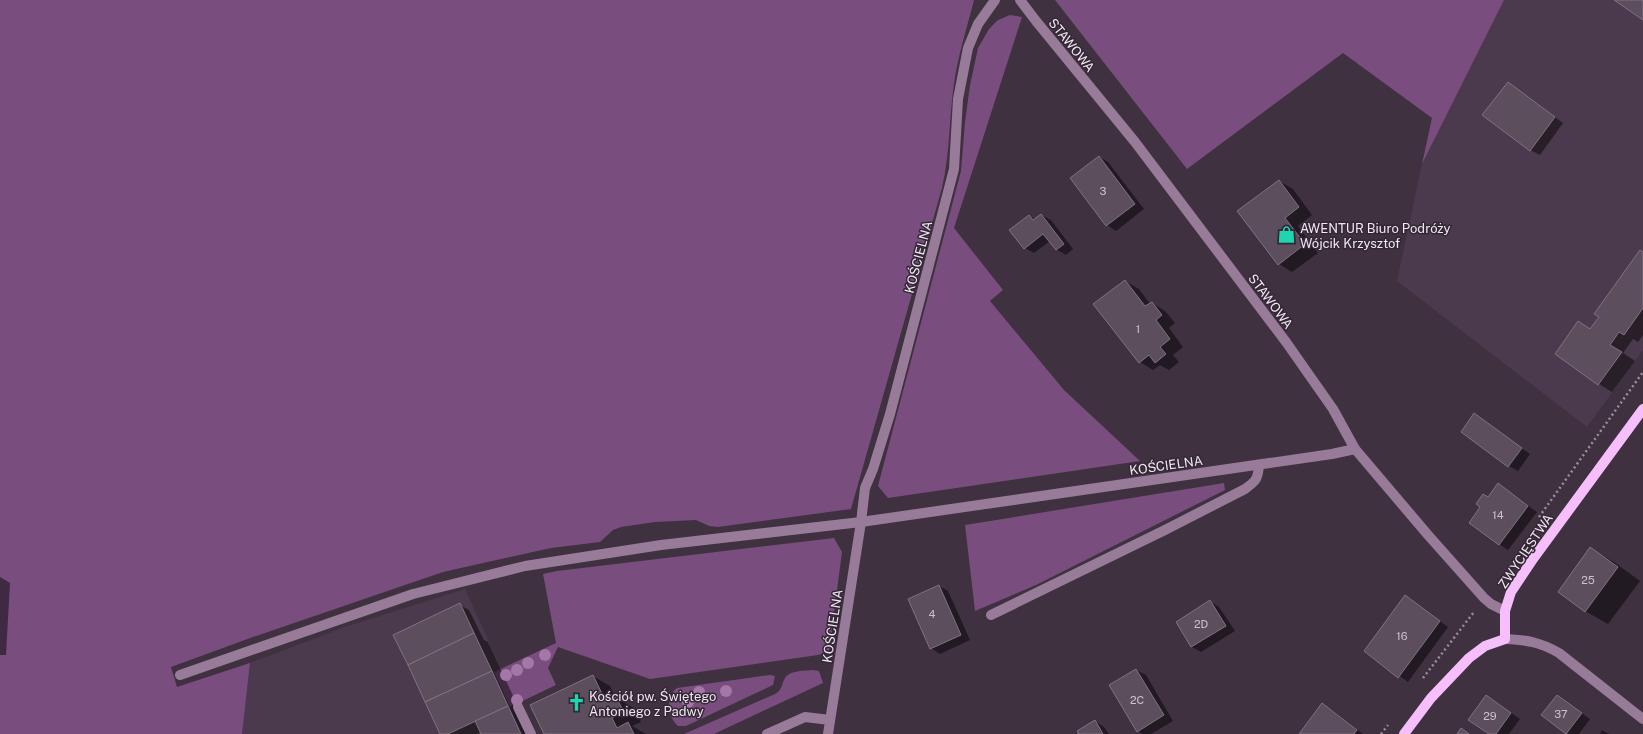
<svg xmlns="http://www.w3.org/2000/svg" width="1643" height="734" viewBox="0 0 1643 734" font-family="'Public Sans',sans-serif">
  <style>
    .built { fill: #4b3a4d }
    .green { fill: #794d7d }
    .shadow { fill: #0007 }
    .building { fill: #5d4e5e; stroke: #817182 }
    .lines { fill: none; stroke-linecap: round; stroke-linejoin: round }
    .path { stroke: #9b8f9c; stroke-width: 2.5; stroke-dasharray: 2 3; stroke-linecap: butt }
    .minor { stroke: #977b99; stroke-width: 10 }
    .major { stroke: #f7befc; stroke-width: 10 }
    .tree { fill: #a378a6 }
    .labels { text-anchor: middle; stroke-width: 3; stroke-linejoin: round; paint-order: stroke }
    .number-label { font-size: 11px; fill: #cbc1cc }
    .street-label { font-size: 13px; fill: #f0e7f1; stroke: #342736 }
    .poi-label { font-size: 13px; fill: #f0e7f1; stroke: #342736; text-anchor: start }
  </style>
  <rect width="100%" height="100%" fill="#3f3140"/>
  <g class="built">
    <path d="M1504,0H1643V350L1587,427L1397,281L1422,164Z"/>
    <path d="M465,589L501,669L494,672L523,734H242L250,663L348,626Z"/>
  </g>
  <g class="green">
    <path d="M0,0H974C967,28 958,55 954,84C949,119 950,154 942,188L851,509L718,527L709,526L696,520L655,522L621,527L613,530L600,542L551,548L443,572L253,637L171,667L177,687L250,663L242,734H0Z"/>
    <path d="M1055,0H1504L1422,164L1432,118L1343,53L1187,169Z"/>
    <path d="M1010,15L1022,17L954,228L1003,290L990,301L1064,390L1140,461L888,498L878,486L961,171L965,122L970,85L978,48L989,29L998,20Z"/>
    <path d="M1224,483L1225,490L1036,585L975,611L965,525Z"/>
    <path d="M834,538L842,552L829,652L818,655L650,679L558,647L548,668L556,685L510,707L494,672L556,643L543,574L557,571Z"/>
    <path d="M813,670L819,671L823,683L714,734H684L775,694C783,689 781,685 785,678C790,670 805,671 813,670Z"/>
    <path d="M770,675L775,676L773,685L686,726H678C668,718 665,696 677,688Z"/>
  </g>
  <g class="shadow">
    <path d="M1508,83L1563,123L1540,155L1530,150Z"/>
    <path d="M1099,157L1108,162L1144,209L1116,231L1107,225Z"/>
    <path d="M1279,181L1293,189L1312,215L1298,226L1318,253L1292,272L1279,264Z"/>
    <path d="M1041,215L1051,220L1073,249L1066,255L1056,249L1050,241L1034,253L1025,248L1011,230L1029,216L1035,219Z"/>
    <path d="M1643,252V335L1638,342L1633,339L1623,353L1635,361L1612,392L1599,384L1556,353L1591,329Z"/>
    <path d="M1125,281L1139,289L1150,304L1152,303L1165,311L1175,323L1169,328L1183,347L1173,355L1179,362L1169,370L1160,365L1153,370L1140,362Z"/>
    <path d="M1475,415L1530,454L1518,471L1509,466Z"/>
    <path d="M1499,485L1537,512L1508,550L1499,544L1481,507Z"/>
    <path d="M1591,549L1614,562L1640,581L1608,624L1585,611Z"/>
    <path d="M0,577L10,583L6,655H0Z"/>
    <path d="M939,586L948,591L970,640L940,654L931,648Z"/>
    <path d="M1405,596L1448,627L1408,682L1365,651Z"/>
    <path d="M1210,601L1219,607L1235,631L1201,652L1192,647L1177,622Z"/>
    <path d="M460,605L469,610L484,640L488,642L521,713L527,734H482L481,732L477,734H442Z"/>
    <path d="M1136,670L1146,675L1173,721L1151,734H1142L1138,731Z"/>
    <path d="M593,676L610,686L616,698L634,708L641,722L632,726L646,734H545Z"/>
    <path d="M1487,696L1520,719L1509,734H1490Z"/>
    <path d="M1557,696L1590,719L1579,734H1569L1543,715Z"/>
    <path d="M1322,705L1332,710L1363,734H1300Z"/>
    <path d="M1095,721L1104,727L1109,734H1079Z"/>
    <path d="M1602,730L1609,734H1600Z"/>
  </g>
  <g class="building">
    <path d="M1614,0H1643V20Z"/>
    <path d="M1508,82L1555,117L1530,151L1482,115Z"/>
    <path d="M1099,156L1135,204L1106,226L1070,178Z"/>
    <path d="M1279,180L1299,207L1285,218L1305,244L1278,265L1237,211Z"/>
    <path d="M1041,214L1064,244L1056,250L1043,234L1024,249L1009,230L1029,215L1033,220Z"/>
    <path d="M1640,250L1643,252V308L1624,335L1619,332L1610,345L1622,352L1598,385L1555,354L1578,321L1590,329L1599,317L1594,314Z"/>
    <path d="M1125,280L1145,306L1152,302L1162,315L1156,320L1170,339L1160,347L1166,354L1155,363L1149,355L1139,363L1093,304Z"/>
    <path d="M1474,413L1522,448L1508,467L1461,432Z"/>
    <path d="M1498,483L1528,506L1499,545L1469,523L1480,507L1476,504L1483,494L1488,497Z"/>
    <path d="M1590,547L1618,567L1585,612L1558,592Z"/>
    <path d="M939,585L961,635L930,649L908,599Z"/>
    <path d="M1405,595L1440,621L1398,678L1364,651Z"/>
    <path d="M1210,600L1226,626L1191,647L1176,622Z"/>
    <path d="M460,603L474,633L408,665L393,635Z"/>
    <path d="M474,633L492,671L425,702L408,665Z"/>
    <path d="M1136,669L1164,715L1137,732L1109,685Z"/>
    <path d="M492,671L508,706L448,734H440L425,702Z"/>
    <path d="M593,675L606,702L616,697L624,712L612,718L617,728L628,722L634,734H544L530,705Z"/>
    <path d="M1486,695L1511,713L1496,734H1489L1468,720Z"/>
    <path d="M1557,695L1582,713L1566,734L1541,715Z"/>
    <path d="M1322,703L1357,730L1354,734H1299Z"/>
    <path d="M508,706L521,734H481L475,721Z"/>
    <path d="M1095,720L1103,734H1077L1079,733L1077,731Z"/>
    <path d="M1461,728L1469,734H1457Z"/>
  </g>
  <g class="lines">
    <g class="path">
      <path d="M1539,517L1643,372"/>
      <path d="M1423,678L1474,612"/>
      <path d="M1381,734L1388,725"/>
    </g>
    <g class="minor">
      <path d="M1020,0L1036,21L1135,142L1286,342L1333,409L1355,449L1428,535L1484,598L1491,604L1505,611"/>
      <path d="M991,615L1165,530L1245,489C1256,481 1258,479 1259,465"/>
      <path d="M1505,639C1527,640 1540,642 1559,653L1643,719"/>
      <path d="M180,675L413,594L525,566L661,545L861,522L1332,454L1355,449"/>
      <path d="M518,707L531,734"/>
      <path d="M767,734L805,717L830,720"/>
      <path d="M828,734L861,522L865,488L873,469L890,414L954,169L958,99L968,48L978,24L995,0"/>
    </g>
    <path class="major" d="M1404,734L1431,698L1469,658L1485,646L1505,639V611L1511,592L1533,559L1643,409"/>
  </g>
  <g class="tree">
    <circle cx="545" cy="655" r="6"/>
    <circle cx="528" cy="663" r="6"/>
    <circle cx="517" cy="670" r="6"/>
    <circle cx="506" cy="675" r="6"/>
    <circle cx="726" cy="691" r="6"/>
    <circle cx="699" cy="692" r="6"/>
    <circle cx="517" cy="700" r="6"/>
    <circle cx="688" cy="702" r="6"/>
  </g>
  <defs>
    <symbol id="shop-bare" viewBox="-9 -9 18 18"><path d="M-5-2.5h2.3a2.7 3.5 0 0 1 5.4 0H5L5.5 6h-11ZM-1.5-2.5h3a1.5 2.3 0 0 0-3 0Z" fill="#1fd5b0" stroke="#342736" stroke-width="2.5" paint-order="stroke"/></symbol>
    <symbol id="church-bare" viewBox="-9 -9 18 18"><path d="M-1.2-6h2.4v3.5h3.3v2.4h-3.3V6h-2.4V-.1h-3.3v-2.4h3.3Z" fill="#1fd5b0" stroke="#342736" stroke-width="2.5" paint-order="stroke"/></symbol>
  </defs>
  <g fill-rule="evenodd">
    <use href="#shop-bare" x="1274" y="222" width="25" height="25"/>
    <use href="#church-bare" x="564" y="690" width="25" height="25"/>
  </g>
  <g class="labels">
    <g class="number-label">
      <text x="1103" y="195">3</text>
      <text x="1138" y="333">1</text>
      <text x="1498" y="519">14</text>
      <text x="1588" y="584">25</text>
      <text x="932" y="618">4</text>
      <text x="1201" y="628">2D</text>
      <text x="1402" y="640">16</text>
      <text x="1137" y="704">2C</text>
      <text x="1561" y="718">37</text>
      <text x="1490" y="720">29</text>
    </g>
    <g class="street-label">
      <text transform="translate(1072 45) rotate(51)" y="5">STAWOWA</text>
      <text transform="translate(918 257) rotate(-75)" y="5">KOŚCIELNA</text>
      <text transform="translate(1271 301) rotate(53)" y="5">STAWOWA</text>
      <text transform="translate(1166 465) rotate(-8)" y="5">KOŚCIELNA</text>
      <text transform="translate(1525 551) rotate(-56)" y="5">ZWYCIĘSTWA</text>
      <text transform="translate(832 626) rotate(-81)" y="5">KOŚCIELNA</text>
    </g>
    <g class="poi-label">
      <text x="1300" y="233">AWENTUR Biuro Podróży<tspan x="1300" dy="15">Wójcik Krzysztof</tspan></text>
      <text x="589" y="701">Kościół pw. Świętego<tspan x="589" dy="15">Antoniego z Padwy</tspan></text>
    </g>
  </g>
</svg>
